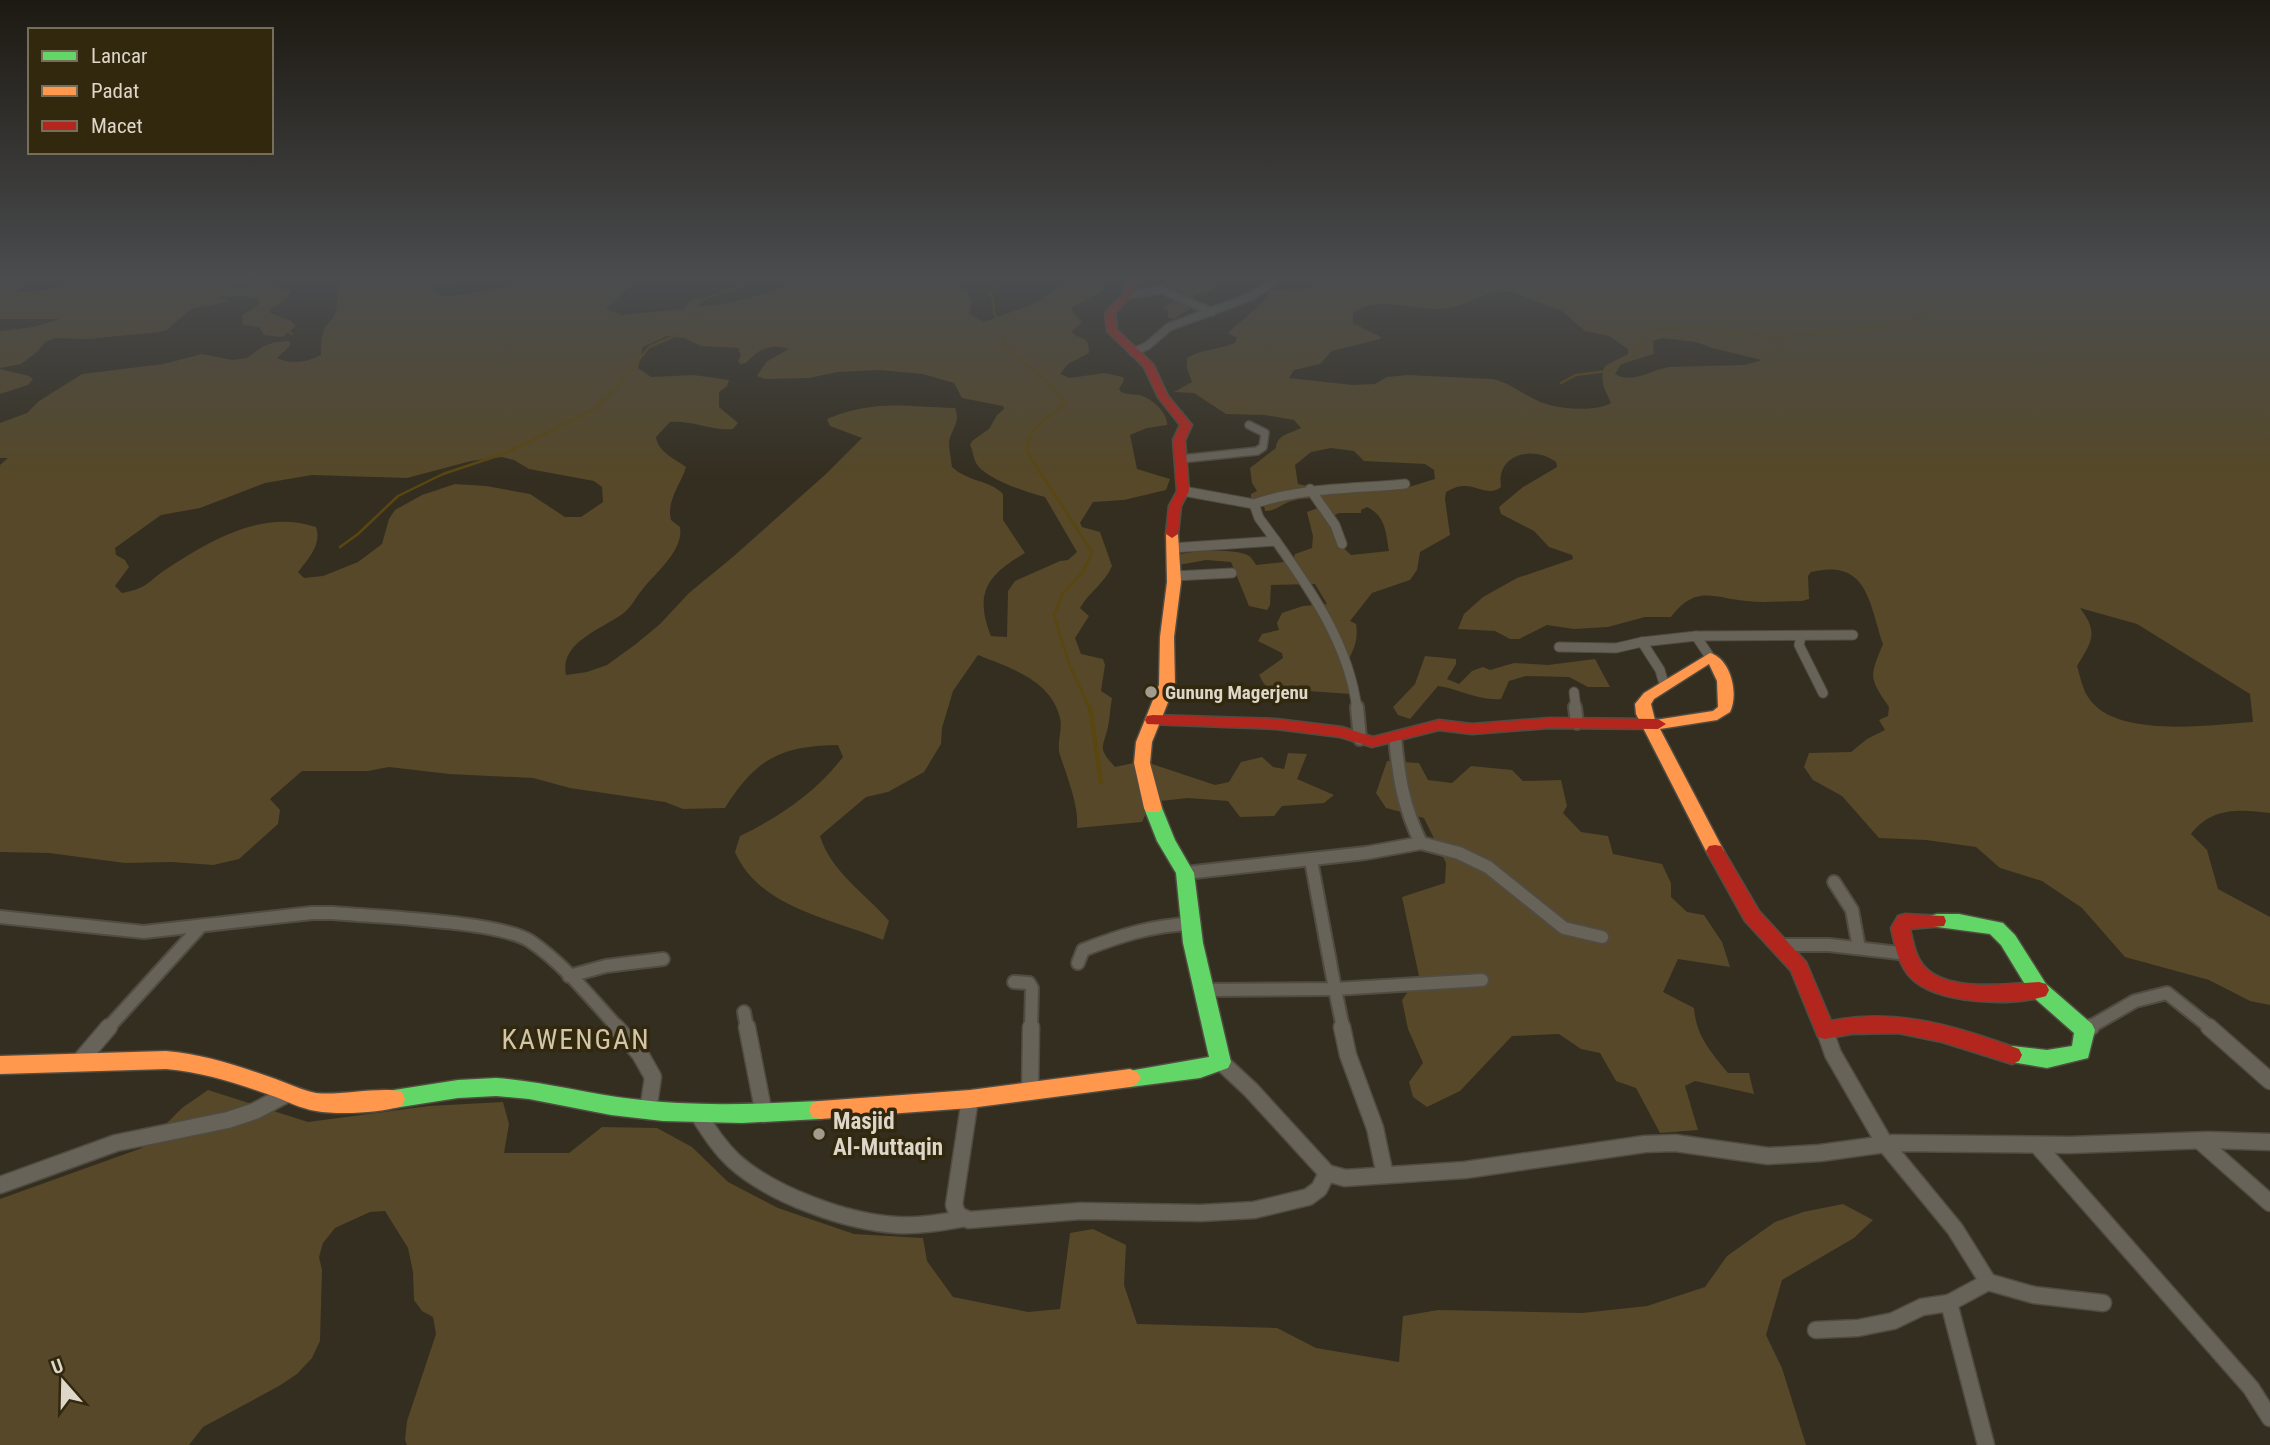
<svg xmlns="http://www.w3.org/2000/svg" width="2270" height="1445" viewBox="0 0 2270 1445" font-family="'Roboto Condensed',sans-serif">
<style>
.green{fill:#564828;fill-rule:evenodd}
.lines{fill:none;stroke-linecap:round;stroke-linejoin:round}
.stream-far1{stroke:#5a4710;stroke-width:2.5}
.stream{stroke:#5a4710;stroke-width:4.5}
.street-far3-casing{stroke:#514c41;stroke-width:10}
.street-far2-casing{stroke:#514c41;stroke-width:11}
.street-far1-casing{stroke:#514c41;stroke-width:16}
.street-casing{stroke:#514c41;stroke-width:19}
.fast-casing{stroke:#514c41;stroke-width:3}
.slow-casing{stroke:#514c41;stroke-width:3}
.jam-casing{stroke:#514c41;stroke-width:3}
.street-far3{stroke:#676359;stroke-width:7}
.street-far2{stroke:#676359;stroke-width:9}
.street-far1{stroke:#676359;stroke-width:12}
.street{stroke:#676359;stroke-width:16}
.fast{fill:#63d668;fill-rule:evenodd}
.slow{fill:#ff974d;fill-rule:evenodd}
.jam{fill:#b3261e;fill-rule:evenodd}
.poi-dot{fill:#a29c8e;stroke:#32280e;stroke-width:2.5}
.labels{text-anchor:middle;stroke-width:7;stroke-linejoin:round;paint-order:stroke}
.poi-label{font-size:19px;font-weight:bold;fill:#ded7c9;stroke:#32280e;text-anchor:start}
.near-poi-label{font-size:23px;font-weight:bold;fill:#ded7c9;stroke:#32280e;text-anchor:start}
.near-quarter-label{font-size:28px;letter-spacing:2px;fill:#d3c6a8;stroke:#32280e}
</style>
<rect width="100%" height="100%" fill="#342e20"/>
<g class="green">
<polygon points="0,276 17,276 9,282 23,286 17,291 21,292 55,289 107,276 256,276 237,287 244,288 264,284 291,291 285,299 271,309 270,313 291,321 296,326 282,337 264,335 259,327 243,325 242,315 258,305 260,300 243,296 217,297 231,301 191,309 167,330 159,332 87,339 55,338 45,342 37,352 21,364 0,368 0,331 34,327 60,319 0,319"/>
<path d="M389,276h110l-58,9 -10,5 11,6h12l105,-18 152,-2 -30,7 -39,-7 -36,33 15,6 63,-6 5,-7 9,-4 4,4 -5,5 31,-4 43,-11 37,-16h123l29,11 7,4 5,10 -3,13 15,8 49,-18 29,-18 19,-3 23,4 -2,5 -30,15 1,5 9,10 -11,10c10,9 18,2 18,21l-21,11 -8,10 10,4 34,-5 19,4 1,3 -5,9 2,3c7,3 11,2 18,3 13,3 29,18 28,30l-20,3 -17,7 7,34 33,10 -4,11 -42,10 -31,2 -13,21 2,4 18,5 12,34c-7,17 -23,26 -32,42l9,8 -14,22 6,16 22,5 2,6 -4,26 11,7c-2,10 -2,19 -4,29 -5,22 -11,20 7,40l23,-5 11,1 66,22 14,-3 12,-20 21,-5 11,10 11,2 4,-16 19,1 -10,25 37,16 -10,8 -42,3 -8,10 -34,1 -12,-16 -40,-3 -37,4 -9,20 -65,6c2,-23 -10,-51 -17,-73 -4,-12 3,-25 0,-37 -9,-38 -50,-50 -82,-63l-25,36 -11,37 -1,16 -17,28 -36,20 -22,5 -46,39c11,36 45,57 69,85l-6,19c-50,-21 -124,-32 -148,-88l5,-16c41,-20 75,-43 103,-79l-5,-12c-58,1 -82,14 -113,63l-42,1 -18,-7 -95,-14 -37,-10 -84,-4 -60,-7 -21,4h-66l-32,28 10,11 -2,14 -39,35 -26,6 -41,-3 -47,1 -76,-10 -49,-1v-387l8,-7h-8v-35l27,-10 12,-12 43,-27 81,-10 39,-10 30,6 15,-2 15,-11 13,-5 15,-1v5l-13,12c14,7 31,4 44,-3 0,-9 0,-20 4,-27 3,-5 8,-9 10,-14 5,-13 -3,-25 8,-36zM667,336l17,2 17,8 37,2 3,7 -3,6 2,3 6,-1c11,-13 26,-21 43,-14l-23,13 -9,14 8,3 44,-1 29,-6 41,-2 44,4 31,9 8,15 41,8 1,3 -7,6 -8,14 -17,12 -2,4c3,5 3,11 5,16 7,17 53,32 70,36l32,55 -9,8 -8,1 -45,20 -7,10 -1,46 -16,-1c-17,-43 -4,-61 34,-83l-22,-33v-26c-13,-14 -35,-12 -51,-27 -1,-8 -3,-17 -3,-25 2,-13 12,-19 6,-34 -51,-1 -79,-9 -128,11l3,7 32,12 -35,35 -93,83 -45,37 -29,31 -24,20 -29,21 -20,7 -21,3c-7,-34 38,-46 59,-63 7,-6 11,-15 17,-22 13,-17 42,-39 38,-63l-9,-7c-5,-20 10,-35 15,-53 -11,-8 -28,-15 -30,-30l14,-15c23,-2 40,9 63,7l5,-6 -19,-16v-15l8,-6 2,-6 -35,-5 -43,2 -13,-9 5,-21zM502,457l12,3 15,9 65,12 8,6 1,15 -22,15h-16l-35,-23 -44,-8 -31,-2 -33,11 -27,15 -6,9 -7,25 -24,18 -35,14 -19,2 -6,-6c10,-13 24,-27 18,-45 -53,-18 -105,13 -148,41 -22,14 -17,19 -46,25l-7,-7 14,-19 -4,-7 -9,-5 -1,-7 46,-33 39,-7 65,-25 47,-8 95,3 64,-17z"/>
<polygon points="1155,276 1271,276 1227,276 1210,291 1195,295 1188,306 1190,309 1174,319 1167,317 1169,311 1162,309 1176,299 1156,290 1167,280"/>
<path d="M1321,276h949v537c-30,-4 -59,-6 -79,21l16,16 11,39 52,28v88l-20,-4 -41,-21 -84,-23 -43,-49 -40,-27 -42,-13 -24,-21 -50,-7 -47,-2 -37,-42 -29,-16 -9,-13 5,-14 42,-1 16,-13 18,-9 -6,-10 9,-4 1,-9c-20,-30 -20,-29 -6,-63 -14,-41 -15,-86 -72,-72l-3,4 1,23 -7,2c-18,0 -38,2 -56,0 -32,-3 -50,-17 -75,16h-26l-37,10 -34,2 -27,-4 -28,14h-9l-15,-8 -37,-2 6,-15 19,-17 34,-19 56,-19 -1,-4 -23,-8 -15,-16 -33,-17 -2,-7 24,-20 34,-20 -1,-5c-23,-17 -60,-8 -55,25 -12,10 -24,-2 -38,-1 -6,0 -11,3 -17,6l-1,7 5,36 -30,17 -3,18 -7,10 -38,13 -22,28 6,3c3,18 -4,29 -12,44l7,26 -43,-3 -12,5 -18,-2 -14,-10 -5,-9 24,-17 -1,-5 -24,-12 4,-7 17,-4 -2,-7 5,-10 21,-7 24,-2 -12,-20 -44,1 -1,20 -3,5 -18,-4 -18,-44 -25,-2 -27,5 -4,-9c11,-6 64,-8 74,0 1,0 7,8 7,9l37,-4 2,-7 17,-6 1,-12 -6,-24 19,-7 -5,-7c-9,0 -20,0 -29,3 -11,3 -15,10 -27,10l-1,-6 -13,-7v-4l6,-3 -5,-8 -2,-15 26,-20c1,-14 14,-14 25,-20l-7,-8 -29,-5 -39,-1 -32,-21 -20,-1 18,-10 -5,-14v-10c15,-9 31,-8 48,-15l2,-5 -9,-5c14,-14 33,-25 42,-43l39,-1zM1498,291l13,1 51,19 23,20 24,5 19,13v5l-23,12c-6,16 0,23 6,37 -18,10 -57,6 -75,-3 -15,-7 -28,-18 -44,-21l-84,-4 -21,2 -12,7 -22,1 -64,-7 5,-8 26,-6 12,-13 48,-12 1,-2 -28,-14v-10c25,-18 59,-2 87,-4 26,-2 36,-13 58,-18zM1662,338l34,4 16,6 50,12 -18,5 -75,2c-17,2 -36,18 -54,7l6,-10 33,-10 -1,-13zM1331,448l23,3 10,10 61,3 9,6 1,9 -36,11 -84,3 -7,-7 -10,-2 -3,-19 16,-13zM1367,507c19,9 19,27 22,44l-38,4 -15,-14 -9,-22 12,-6h22v-3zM2080,608l57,16 113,70 3,28c-43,3 -139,17 -165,-25 -6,-9 -8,-22 -11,-31 15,-25 22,-33 3,-58z"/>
<polygon points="0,369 29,376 33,379 28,385 0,394"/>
<path d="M1425,656l31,3v5l-9,15 12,5 13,-13 11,-4 7,3 24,-7 34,2 47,-6 15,28h-22l-19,-10 -43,-1 -17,5 -8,18c-23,2 -41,-10 -63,-13l-28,33 -12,-4 -5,-8 22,-23z"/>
<path d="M1387,761l32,2 9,17 24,3 19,-17 41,4 11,11 38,-1 6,26 -4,7 18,19 27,4 5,18 49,10 9,19v14l16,15 17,3 18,27 8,25 -52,-8 -15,33 31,16c2,28 17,44 34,65h21l5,21 -59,-13 -10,5 13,44 -38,3 -24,-45 -20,-7 -16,-28 -19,-4 -22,-15 -47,2 -52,55 -33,16 -14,-10 -4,-15 14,-19 -15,-34 -6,-29 17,-24 -17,-79 43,-14 1,-20 -22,-45 -38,-10 -10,-15z"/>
<polygon points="208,1090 308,1122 429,1106 503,1102 509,1124 504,1153 569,1153 602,1127 657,1128 692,1147 728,1182 778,1208 854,1234 923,1238 927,1261 953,1297 1028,1312 1060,1309 1070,1233 1093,1229 1126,1245 1124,1285 1137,1324 1277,1328 1316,1348 1399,1362 1403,1316 1438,1310 1582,1313 1647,1306 1705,1287 1727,1256 1775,1222 1803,1212 1843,1204 1873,1220 1854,1238 1782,1280 1766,1335 1782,1368 1806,1445 407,1445 405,1440 407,1421 436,1334 433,1317 422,1311 414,1300 413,1272 408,1248 385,1211 370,1212 335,1228 323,1243 319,1257 322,1270 320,1341 312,1358 297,1374 279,1386 203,1427 189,1445 0,1445 0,1199 142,1148 182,1108"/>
</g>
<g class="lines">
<g class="stream-far1">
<path d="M985,276l-1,6 12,6 -7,6 4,4 1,15 7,9 3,25 42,33 19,22c-17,21 -36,19 -38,50l65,100 -9,20 -20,21 -9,22 15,49 21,45"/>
<polyline points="0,298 69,293 159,299 222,290 269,296 266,320 292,334"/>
<polyline points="1561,383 1576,375 1607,371 1637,355 1645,334 1657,330 1692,328 1736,335 1782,336 1851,332 1865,326 1891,326 1919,319 1928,304 1940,297 1924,276"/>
<polyline points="340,547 358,534 398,496 443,474 506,453 595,409 620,384 649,347 696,327 700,320 693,309 700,300 773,276"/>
</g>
<polyline class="stream" points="1090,707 1101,782"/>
<defs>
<g id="street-far3">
<polyline points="1127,295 1162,290 1212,312"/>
<polyline points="1133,352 1147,346 1169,327 1252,296 1281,276"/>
<polyline points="1181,459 1257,451 1263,447 1265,433 1249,425"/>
</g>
<g id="street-far2">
<polyline points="1310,489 1335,525 1342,544"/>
<polyline points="1183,491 1254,504"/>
<path d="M1276,541c36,51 73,104 81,168"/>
<path d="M1171,548l105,-7 -17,-23 -5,-14c49,-17 100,-15 151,-20"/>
<polyline points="1174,576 1232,573"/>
<polyline points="1696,636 1853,635"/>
<polyline points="1801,637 1799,645 1823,693"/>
<polyline points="1559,647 1616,648 1642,642"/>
<polyline points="1664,684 1660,670 1642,642 1696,636 1710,657"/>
<polyline points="1574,692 1576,709"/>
</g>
<g id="street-far1">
<polyline points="1357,707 1360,739"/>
<polyline points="1575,707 1577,723"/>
<path d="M1395,738c4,40 8,68 26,105"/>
<polyline points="1185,873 1366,853 1421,843 1459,853 1488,867 1564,928 1602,937"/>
<polyline points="1834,882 1852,910 1859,948"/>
<path d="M0,917l144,15 168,-19h21c42,4 166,8 197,28 34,23 61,57 88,87"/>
<polyline points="1780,945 1829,945 1908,954"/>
<path d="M1078,963l5,-13c36,-14 70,-25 108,-26"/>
<polyline points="569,976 606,966 663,959"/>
<polyline points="1014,982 1029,983 1032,988 1031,1028"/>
<polyline points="1204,990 1335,989 1311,860"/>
<polyline points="744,1012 747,1028"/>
<polyline points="108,1028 200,927"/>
<polyline points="1343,1028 1335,989 1482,980"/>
<polyline points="2088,1028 2135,1001 2167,993 2211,1028"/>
</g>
<g id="street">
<polyline points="616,1027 640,1054 653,1077 648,1111"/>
<polyline points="747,1027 764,1114"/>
<polyline points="1342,1027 1348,1055 1375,1128 1385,1175"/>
<polyline points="2209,1027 2270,1081"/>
<polyline points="2085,1030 2091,1027"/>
<polyline points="1825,1031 1833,1054 1885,1144 1955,1229 1988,1282"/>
<polyline points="80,1061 109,1027"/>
<polyline points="1221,1062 1251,1090 1327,1173 1345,1178 1465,1170 1645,1144 1675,1143 1768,1156 1820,1153 1893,1143 2070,1145 2208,1140 2270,1142"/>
<polyline points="1030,1092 1031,1027"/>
<polyline points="970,1099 954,1205 958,1215 969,1220 1081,1211 1201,1213 1254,1210 1308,1197 1319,1189 1327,1173"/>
<path d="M698,1114c11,17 21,33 36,47 38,34 112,61 163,64 22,1 43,-2 64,-6"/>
<polyline points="2200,1141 2270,1203"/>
<polyline points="2037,1145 2251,1388 2270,1418"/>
<polyline points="0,1185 116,1143 228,1120 255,1111 287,1094"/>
<polyline points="1949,1303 1986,1445"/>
<polyline points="1816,1330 1858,1328 1893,1321 1922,1307 1949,1303 1988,1282 2034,1295 2103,1303"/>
</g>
<g id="fast">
<polygon points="1153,802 1159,804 1162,808 1175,840 1194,873 1203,943 1231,1062 1228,1068 1200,1078 1130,1087 1123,1084 1119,1078 1123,1072 1209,1057 1183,943 1176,873 1157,841 1144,808 1147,804"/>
<polygon points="1937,914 1959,914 2003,923 2015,935 2046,984 2092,1024 2095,1030 2088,1058 2047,1068 2005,1061 2002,1055 2005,1049 2012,1046 2047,1050 2072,1046 2074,1033 2032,996 2001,945 1990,934 1930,926 1928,921 1930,916"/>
<path d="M496,1078c46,3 91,16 137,21 62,8 125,5 187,2l8,2 3,7 -3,7 -8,2 -78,4 -79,-2 -52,-6 -82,-16 -33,-3 -38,2 -64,10 -8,-2 -3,-7 3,-7 8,-2 64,-10z"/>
</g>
<g id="slow">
<polygon points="1172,530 1178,534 1181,582 1174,637 1175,685 1152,742 1150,763 1162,808 1159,812 1147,812 1144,808 1134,763 1136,742 1159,685 1160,637 1167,582 1166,534"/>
<path d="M1710,653c21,6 29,41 20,59l-13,8 -57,9 64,122 -3,5h-12l-3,-5 -70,-137 -1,-10 9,-11zM1709,664l8,17 1,26 -5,4 -58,9 -4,-16 3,-5z"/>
<path d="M166,1051c36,3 70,14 104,26 15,5 31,13 46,16 23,3 67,-7 86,-1l3,7 -3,7c-21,7 -64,9 -86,5 -15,-2 -31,-11 -46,-16 -34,-12 -68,-23 -104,-26l-166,5v-18z"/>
<polygon points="1130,1069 1137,1072 1141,1078 1137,1084 1130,1087 970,1108 820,1119 812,1117 809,1110 812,1103 820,1101 970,1090"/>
</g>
<g id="jam">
<polygon points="1131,276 1141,276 1132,295 1115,313 1117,330 1153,364 1168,396 1192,425 1185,440 1189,491 1181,506 1178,534 1172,538 1166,534 1169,506 1177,491 1173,440 1180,425 1158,397 1144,367 1107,331 1105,313 1123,294"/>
<polygon points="1153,715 1276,719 1342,727 1373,737 1439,720 1472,724 1549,718 1658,719 1666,724 1658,729 1549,728 1472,734 1439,730 1372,747 1340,737 1276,729 1147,724 1145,720 1147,716"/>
<path d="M1715,845l6,1 38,65 47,51 25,59c65,-14 127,6 188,28l3,6 -3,6 -7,3 -70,-22 -44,-9 -47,1 -26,5 -7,-2 -27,-66 -46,-50 -39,-70 3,-5z"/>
<path d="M1905,914l39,2 2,5 -2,5 -34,3c3,12 5,26 13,36 23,28 83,19 116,17l7,2 3,6 -3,6c-33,11 -110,8 -135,-18 -13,-13 -16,-33 -20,-50l7,-12z"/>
</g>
</defs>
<use href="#street-far3" class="street-far3-casing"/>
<use href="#street-far2" class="street-far2-casing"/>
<use href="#street-far1" class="street-far1-casing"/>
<use href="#street" class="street-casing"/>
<use href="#fast" class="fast-casing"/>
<use href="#slow" class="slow-casing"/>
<use href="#jam" class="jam-casing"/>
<use href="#street-far3" class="street-far3"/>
<use href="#street-far2" class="street-far2"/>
<use href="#street-far1" class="street-far1"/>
<use href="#street" class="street"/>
<use href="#fast" class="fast"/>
<use href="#slow" class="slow"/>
<use href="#jam" class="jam"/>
</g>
<linearGradient id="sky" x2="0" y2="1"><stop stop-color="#1d1912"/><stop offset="0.58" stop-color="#4a4c4e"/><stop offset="1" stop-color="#4a4c4e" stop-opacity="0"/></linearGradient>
<rect width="2270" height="478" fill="url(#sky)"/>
<g class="poi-dot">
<circle cx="1151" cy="692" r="7"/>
<circle cx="819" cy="1134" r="7"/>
</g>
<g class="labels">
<g class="poi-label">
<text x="1165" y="699">Gunung Magerjenu</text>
</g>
<g class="near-poi-label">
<text x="833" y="1129">Masjid<tspan x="833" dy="26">Al-Muttaqin</tspan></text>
</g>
<g class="near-quarter-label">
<text x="576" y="1049">KAWENGAN</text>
</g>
</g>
<rect x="28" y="28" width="245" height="126" fill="#32280e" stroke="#776e59" stroke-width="2"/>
<rect x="42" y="51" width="35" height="10" fill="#63d668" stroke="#776e59" stroke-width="2"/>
<text x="91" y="63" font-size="21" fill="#ded7c9">Lancar</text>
<rect x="42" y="86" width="35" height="10" fill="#ff974d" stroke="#776e59" stroke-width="2"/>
<text x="91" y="98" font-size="21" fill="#ded7c9">Padat</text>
<rect x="42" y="121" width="35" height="10" fill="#b3261e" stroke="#776e59" stroke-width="2"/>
<text x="91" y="133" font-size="21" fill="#ded7c9">Macet</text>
<g transform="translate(63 1382) rotate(340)" stroke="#32280e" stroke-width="5" paint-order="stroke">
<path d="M0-5L12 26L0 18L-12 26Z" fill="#ded7c9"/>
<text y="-10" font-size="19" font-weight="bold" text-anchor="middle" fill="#ded7c9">U</text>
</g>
</svg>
